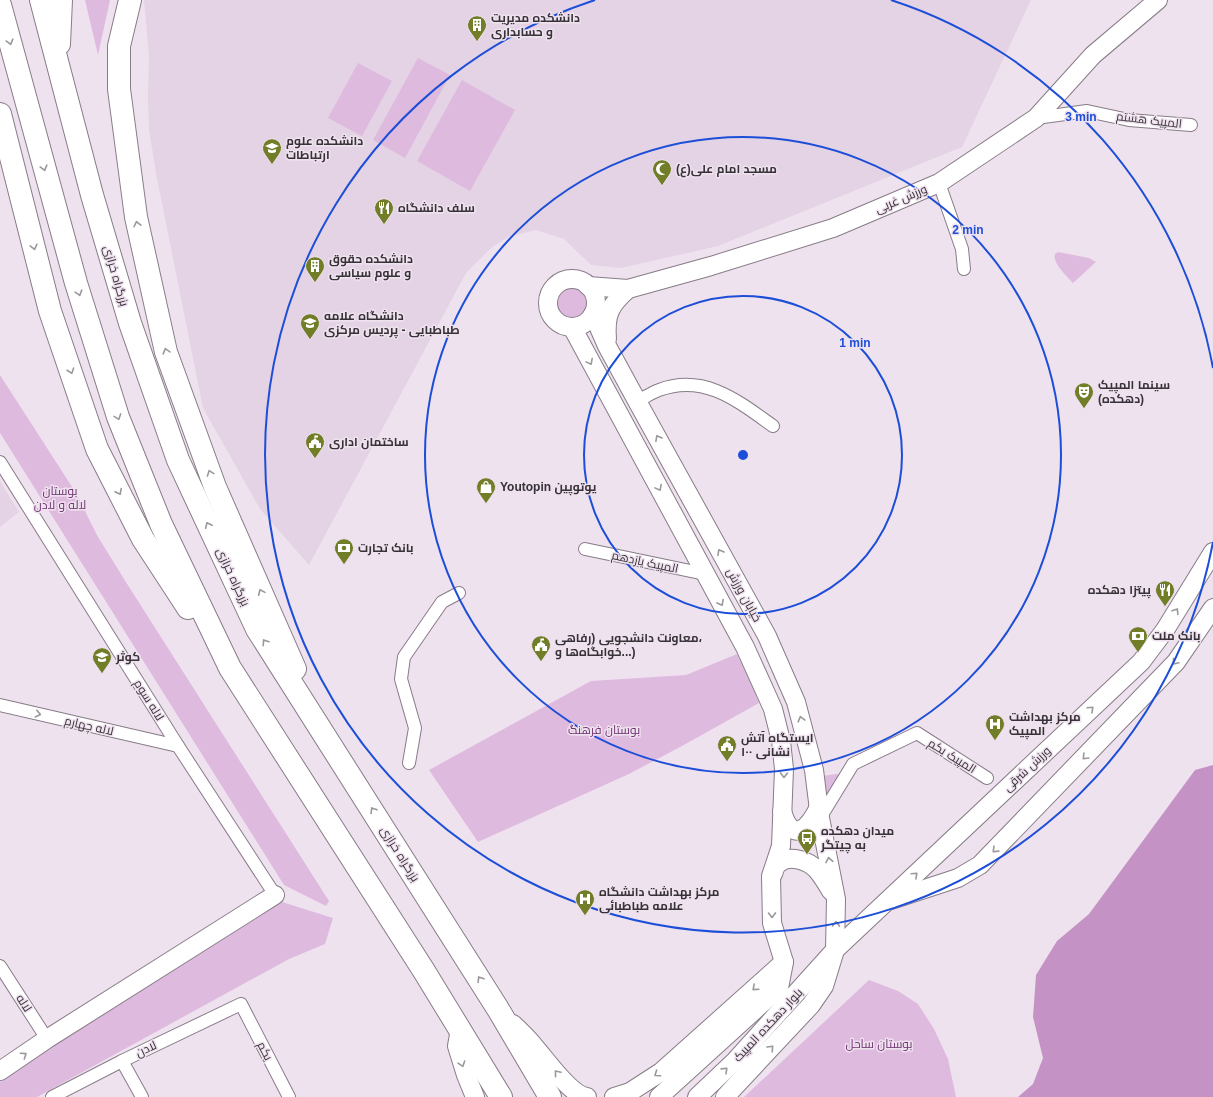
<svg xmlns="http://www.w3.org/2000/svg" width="1213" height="1097" viewBox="0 0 1213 1097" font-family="Arial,Cairo,sans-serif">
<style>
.built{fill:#e4d3e4}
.green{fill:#dfbadf}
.water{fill:#c492c5}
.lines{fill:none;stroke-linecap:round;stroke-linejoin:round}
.street-casing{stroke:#877c87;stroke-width:14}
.secondary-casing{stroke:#877c87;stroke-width:20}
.highway-casing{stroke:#877c87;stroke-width:24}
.street{stroke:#fff;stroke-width:12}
.secondary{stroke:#fff;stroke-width:18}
.highway{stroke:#fff;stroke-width:22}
.oneway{stroke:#9b989b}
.ring{fill:none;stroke:#1d4ed8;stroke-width:2}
.labels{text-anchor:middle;stroke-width:3;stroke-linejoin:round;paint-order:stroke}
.poi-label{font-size:12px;font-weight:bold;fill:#373237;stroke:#efe2ef;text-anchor:start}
.street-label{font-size:12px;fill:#373237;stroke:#efe2ef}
.park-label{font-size:12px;fill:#6e3170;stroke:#efe2ef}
.centre{fill:#1d4ed8;stroke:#efe2ef;stroke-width:2}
.ring-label{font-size:12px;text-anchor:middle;font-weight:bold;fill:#1d4ed8;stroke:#efe2ef;stroke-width:3;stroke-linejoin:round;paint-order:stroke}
</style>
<rect width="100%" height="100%" fill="#efe2ef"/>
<g class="built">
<polygon points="144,0 1031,0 962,147 718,246 621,268 591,265 564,239 536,230 508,237 491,248 466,273 309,565 260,509 203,408 156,174 149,129 148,96 149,56"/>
<polygon points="0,481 19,512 0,527"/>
</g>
<g class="green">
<polygon points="85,0 110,0 98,55"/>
<polygon points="418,58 450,75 405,158 373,140"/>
<polygon points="358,63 392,81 362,136 328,118"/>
<polygon points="462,80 515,110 470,191 417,161"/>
<path d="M1058,252l31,6 7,4 -23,21c-5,-6 -21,-20 -18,-29z"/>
<circle cx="572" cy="304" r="21"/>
<polygon points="0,375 76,493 98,537 124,579 329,901 326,906 284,885 0,433"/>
<polygon points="737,654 750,680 759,703 682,746 629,774 478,842 429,770 591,681 686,675"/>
<polygon points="845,773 824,804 821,776"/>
<polygon points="282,902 333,918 325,944 289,959 37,1097 0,1097 0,1082 53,1046"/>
<polygon points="869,980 898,991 918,1004 934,1029 948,1059 956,1097 744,1097"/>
</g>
<polygon class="water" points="1213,765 1213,1097 1018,1097 1033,1084 1043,1058 1033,1017 1036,975 1057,941 1089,914 1195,770"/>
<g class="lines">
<defs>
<g id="street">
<polyline points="1036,118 1087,111 1129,120 1191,125"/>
<polyline points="939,183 962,249 964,269"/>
<path d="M637,401c7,-3 14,-8 22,-11 45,-17 79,11 114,36"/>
<polyline points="0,462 178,746 275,895"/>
<polyline points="585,549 705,574"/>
<polyline points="0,705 178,746"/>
<polyline points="409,763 415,728 401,679 404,657 442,602 459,593"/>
<polyline points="820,818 853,764 917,733 987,778"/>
<polyline points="0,966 47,1039"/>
<polyline points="122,1061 142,1097"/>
<polyline points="52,1097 122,1061 241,1004 289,1097"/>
</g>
<g id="secondary">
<circle cx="572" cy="303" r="24"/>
<polyline points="588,286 628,289 711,266 833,228 939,183 1036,118 1093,55 1158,0"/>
<polyline points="593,314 607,346 637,401 767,636 796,702 814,770 820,818 836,899 835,950 824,986 811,1005 725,1097"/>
<polyline points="572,327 745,647 773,709 781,741 784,769 781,846 771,876 772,923 784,962 779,988 659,1097"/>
<path d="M607,339c-2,-25 3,-34 21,-50"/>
<path d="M782,811c10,34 26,18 37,-4"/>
<path d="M773,874c1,-3 3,-9 6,-11 11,-9 30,-2 38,7 5,6 10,14 14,21"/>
<polyline points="891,900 958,878 980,865 1176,662 1213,608"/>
<path d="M513,1024c7,7 15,14 21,22 12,13 36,49 53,51"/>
<polyline points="460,1029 457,1046 466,1075 475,1097"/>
<polyline points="0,1071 47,1039 275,895"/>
<polyline points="614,1097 630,1092 661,1072 784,962"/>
<polyline points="697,1097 735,1061 835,950 1141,662 1165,630 1213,552"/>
</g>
<g id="highway">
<polyline points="41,0 92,195 130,323 178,460 257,629 498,1009 550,1097"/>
<polyline points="130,0 119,46 119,89 136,217 166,352 215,487 295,669"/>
<polyline points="0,5 76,283 118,417 161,524 230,668 424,971 501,1097"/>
<polyline points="59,44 61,0"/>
<polyline points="0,114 50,311 97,449 143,539 188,608"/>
</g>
</defs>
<use href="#street" class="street-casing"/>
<use href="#secondary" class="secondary-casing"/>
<use href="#highway" class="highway-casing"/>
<use href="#street" class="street"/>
<use href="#secondary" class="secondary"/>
<use href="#highway" class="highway"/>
</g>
<defs><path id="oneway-chevron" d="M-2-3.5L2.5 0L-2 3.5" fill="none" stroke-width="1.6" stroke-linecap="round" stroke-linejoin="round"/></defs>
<g class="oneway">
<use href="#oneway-chevron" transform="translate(10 42) rotate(75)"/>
<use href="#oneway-chevron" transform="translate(44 168) rotate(75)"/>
<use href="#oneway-chevron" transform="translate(137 224) rotate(-103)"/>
<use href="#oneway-chevron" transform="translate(34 247) rotate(76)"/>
<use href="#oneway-chevron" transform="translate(79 293) rotate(73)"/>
<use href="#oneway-chevron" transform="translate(166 351) rotate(-106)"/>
<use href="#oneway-chevron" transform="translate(590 362) rotate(62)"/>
<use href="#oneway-chevron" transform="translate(71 371) rotate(71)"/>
<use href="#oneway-chevron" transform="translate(118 417) rotate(70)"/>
<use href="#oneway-chevron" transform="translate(658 438) rotate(-119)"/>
<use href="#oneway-chevron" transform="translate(210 473) rotate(-110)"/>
<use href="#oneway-chevron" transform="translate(659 488) rotate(62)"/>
<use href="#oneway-chevron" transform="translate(119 492) rotate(63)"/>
<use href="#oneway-chevron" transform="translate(208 525) rotate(-115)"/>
<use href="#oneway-chevron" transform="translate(720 552) rotate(-119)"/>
<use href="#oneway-chevron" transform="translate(261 592) rotate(-114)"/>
<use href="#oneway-chevron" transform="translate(721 603) rotate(61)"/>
<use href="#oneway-chevron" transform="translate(1176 611) rotate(-58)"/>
<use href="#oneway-chevron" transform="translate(265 642) rotate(-123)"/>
<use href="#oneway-chevron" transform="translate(1175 662) rotate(130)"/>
<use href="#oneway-chevron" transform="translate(1091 709) rotate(-43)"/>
<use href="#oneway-chevron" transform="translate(38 714) rotate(13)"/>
<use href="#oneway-chevron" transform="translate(801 719) rotate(-105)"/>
<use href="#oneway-chevron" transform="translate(1085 757) rotate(134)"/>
<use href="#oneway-chevron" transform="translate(784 775) rotate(91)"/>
<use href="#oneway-chevron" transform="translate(373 810) rotate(-122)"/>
<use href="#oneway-chevron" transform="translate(995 850) rotate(136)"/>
<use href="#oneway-chevron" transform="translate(829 860) rotate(-101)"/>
<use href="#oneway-chevron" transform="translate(915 875) rotate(-43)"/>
<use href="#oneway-chevron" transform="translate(772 915) rotate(89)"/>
<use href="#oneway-chevron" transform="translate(836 924) rotate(-89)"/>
<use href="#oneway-chevron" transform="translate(480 979) rotate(-122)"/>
<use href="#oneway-chevron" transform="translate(755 988) rotate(138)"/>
<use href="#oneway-chevron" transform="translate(771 1048) rotate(-47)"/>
<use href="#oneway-chevron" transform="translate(24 1055) rotate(-34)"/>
<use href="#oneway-chevron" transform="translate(462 1064) rotate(72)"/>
<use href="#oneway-chevron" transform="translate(725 1070) rotate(-44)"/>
<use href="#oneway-chevron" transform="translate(557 1073) rotate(-130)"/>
<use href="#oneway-chevron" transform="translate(657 1074) rotate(145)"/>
</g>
<g class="ring">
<circle cx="743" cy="455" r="159"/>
<circle cx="743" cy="455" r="318"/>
<path d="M1213 542A478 478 0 1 1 595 0M891 0A478 478 0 0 1 1213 368"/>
</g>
<defs>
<symbol id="building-pin" viewBox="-11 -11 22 30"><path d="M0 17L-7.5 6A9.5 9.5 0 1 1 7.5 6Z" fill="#727d28" stroke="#efe2ef"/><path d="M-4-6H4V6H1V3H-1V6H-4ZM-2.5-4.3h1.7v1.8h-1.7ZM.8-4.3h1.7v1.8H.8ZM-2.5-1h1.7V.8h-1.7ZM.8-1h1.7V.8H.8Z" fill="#fff"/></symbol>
<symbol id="university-pin" viewBox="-11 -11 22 30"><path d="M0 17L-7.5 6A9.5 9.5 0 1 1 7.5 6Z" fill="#727d28" stroke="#efe2ef"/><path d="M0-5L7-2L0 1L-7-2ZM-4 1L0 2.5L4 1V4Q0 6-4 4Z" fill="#fff"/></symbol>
<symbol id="mosque-pin" viewBox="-11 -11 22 30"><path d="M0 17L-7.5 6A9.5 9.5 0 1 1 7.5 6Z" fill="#727d28" stroke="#efe2ef"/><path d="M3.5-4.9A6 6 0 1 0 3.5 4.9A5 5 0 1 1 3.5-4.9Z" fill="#fff"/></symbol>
<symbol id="restaurant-pin" viewBox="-11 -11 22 30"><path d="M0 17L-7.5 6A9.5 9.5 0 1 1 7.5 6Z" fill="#727d28" stroke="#efe2ef"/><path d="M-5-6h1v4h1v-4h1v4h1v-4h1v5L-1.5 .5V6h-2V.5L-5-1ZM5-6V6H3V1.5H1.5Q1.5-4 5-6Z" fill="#fff"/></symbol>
<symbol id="theatre-pin" viewBox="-11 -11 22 30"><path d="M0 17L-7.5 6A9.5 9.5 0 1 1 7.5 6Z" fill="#727d28" stroke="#efe2ef"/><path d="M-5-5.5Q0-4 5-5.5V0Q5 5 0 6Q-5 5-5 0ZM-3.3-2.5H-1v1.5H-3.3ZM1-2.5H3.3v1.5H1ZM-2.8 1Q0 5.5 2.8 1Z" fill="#fff"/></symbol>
<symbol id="civic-pin" viewBox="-11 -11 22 30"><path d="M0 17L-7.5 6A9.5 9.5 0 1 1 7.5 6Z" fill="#727d28" stroke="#efe2ef"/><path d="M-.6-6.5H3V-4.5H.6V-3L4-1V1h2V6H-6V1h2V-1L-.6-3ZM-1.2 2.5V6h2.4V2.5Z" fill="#fff"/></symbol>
<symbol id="shop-pin" viewBox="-11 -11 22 30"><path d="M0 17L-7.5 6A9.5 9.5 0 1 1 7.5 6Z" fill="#727d28" stroke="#efe2ef"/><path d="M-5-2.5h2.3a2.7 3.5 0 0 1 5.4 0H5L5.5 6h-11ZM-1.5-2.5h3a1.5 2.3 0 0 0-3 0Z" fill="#fff"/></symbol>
<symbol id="bank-pin" viewBox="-11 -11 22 30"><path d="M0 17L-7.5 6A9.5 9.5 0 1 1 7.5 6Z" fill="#727d28" stroke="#efe2ef"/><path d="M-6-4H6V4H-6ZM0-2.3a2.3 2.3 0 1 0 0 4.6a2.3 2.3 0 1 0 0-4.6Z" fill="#fff"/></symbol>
<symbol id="school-pin" viewBox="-11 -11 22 30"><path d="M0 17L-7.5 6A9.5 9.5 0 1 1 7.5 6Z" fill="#727d28" stroke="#efe2ef"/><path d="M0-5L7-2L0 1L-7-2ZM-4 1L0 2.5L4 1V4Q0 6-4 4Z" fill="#fff"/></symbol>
<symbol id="hospital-pin" viewBox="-11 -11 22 30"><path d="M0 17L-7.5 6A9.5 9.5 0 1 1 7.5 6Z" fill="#727d28" stroke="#efe2ef"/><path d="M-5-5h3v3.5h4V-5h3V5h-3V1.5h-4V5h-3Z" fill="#fff"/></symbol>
<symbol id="bus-pin" viewBox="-11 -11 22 30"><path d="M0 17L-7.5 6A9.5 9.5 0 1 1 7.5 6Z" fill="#727d28" stroke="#efe2ef"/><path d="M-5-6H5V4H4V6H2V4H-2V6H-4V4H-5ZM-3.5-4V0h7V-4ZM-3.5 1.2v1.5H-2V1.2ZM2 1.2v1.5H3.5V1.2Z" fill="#fff"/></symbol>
</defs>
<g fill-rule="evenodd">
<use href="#building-pin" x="466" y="14" width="22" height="30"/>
<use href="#university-pin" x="261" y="137" width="22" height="30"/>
<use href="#mosque-pin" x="651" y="158" width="22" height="30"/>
<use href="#restaurant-pin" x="373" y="197" width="22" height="30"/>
<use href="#building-pin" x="304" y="255" width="22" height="30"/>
<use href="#university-pin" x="299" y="312" width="22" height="30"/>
<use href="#theatre-pin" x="1073" y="381" width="22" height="30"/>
<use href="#civic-pin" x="304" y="431" width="22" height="30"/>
<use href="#shop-pin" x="475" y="476" width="22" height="30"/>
<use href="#bank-pin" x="333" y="537" width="22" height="30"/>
<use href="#restaurant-pin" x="1154" y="579" width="22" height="30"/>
<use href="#bank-pin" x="1127" y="625" width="22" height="30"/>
<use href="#civic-pin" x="530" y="634" width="22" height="30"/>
<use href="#school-pin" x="91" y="646" width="22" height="30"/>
<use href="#hospital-pin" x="984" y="713" width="22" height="30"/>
<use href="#civic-pin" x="716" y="734" width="22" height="30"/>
<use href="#bus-pin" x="796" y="827" width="22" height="30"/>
<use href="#hospital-pin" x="574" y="888" width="22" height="30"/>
</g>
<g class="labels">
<g class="poi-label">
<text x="491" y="22">دانشکده مدیریت<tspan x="491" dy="14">و حسابداری</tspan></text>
<text x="286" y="145">دانشکده علوم<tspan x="286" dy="14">ارتباطات</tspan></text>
<text x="676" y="173">مسجد امام علی(ع)</text>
<text x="398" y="212">سلف دانشگاه</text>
<text x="329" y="263">دانشکده حقوق<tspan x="329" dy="14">و علوم سیاسی</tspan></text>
<text x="324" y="320">دانشگاه علامه<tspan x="324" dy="14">طباطبایی - پردیس مرکزی</tspan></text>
<text x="1098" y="389">سینما المپیک<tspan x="1098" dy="14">(دهکده)</tspan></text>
<text x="329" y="446">ساختمان اداری</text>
<text x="500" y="491">Youtopin یوتوپین</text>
<text x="358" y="552">بانک تجارت</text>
<text x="1151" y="594" text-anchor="end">پیتزا دهکده</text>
<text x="1152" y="640">بانک ملت</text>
<text x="555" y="642">معاونت دانشجویی (رفاهی،<tspan x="555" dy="14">خوابگاه‌ها و...)</tspan></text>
<text x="116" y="661">کوثر</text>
<text x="1009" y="721">مرکز بهداشت<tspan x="1009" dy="14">المپیک</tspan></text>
<text x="741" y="742">ایستگاه آتش<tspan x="741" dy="14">نشانی ۱۰۰</tspan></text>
<text x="821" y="835">میدان دهکده<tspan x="821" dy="14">به چیتگر</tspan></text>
<text x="599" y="896">مرکز بهداشت دانشگاه<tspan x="599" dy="14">علامه طباطبائی</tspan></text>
</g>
<g class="street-label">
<text transform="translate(1149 120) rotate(7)" y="4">المپیک هشتم</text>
<text transform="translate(901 199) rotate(-23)" y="4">ورزش غربی</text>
<text transform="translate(116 276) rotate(74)" y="4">بزرگراه خرازی</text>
<text transform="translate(645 562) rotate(12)" y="4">المپیک یازدهم</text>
<text transform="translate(233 577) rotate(65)" y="4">بزرگراه خرازی</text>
<text transform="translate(744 595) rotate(61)" y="4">خیابان ورزش</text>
<text transform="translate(149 700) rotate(58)" y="4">لاله سوم</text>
<text transform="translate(89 726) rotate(13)" y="4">لاله چهارم</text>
<text transform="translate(952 756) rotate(32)" y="4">المپیک یکم</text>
<text transform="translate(1027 769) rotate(-43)" y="4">ورزش شرقی</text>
<text transform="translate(400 854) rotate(58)" y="4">بزرگراه خرازی</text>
<text transform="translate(24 1003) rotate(57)" y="4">لاله</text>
<text transform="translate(768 1025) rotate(-47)" y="4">بلوار دهکده المپیک</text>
<text transform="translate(146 1049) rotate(-25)" y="4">لادن</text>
<text transform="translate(265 1051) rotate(63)" y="4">یکم</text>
</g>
<g class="park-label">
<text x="60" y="495">بوستان<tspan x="60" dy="14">لاله و لادن</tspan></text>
<text x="604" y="734">بوستان فرهنگ</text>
<text x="879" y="1048">بوستان ساحل</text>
</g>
</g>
<circle cx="743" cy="455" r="6" class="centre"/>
<g class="ring-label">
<text x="1081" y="121">3 min</text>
<text x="968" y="234">2 min</text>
<text x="855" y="347">1 min</text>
</g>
</svg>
